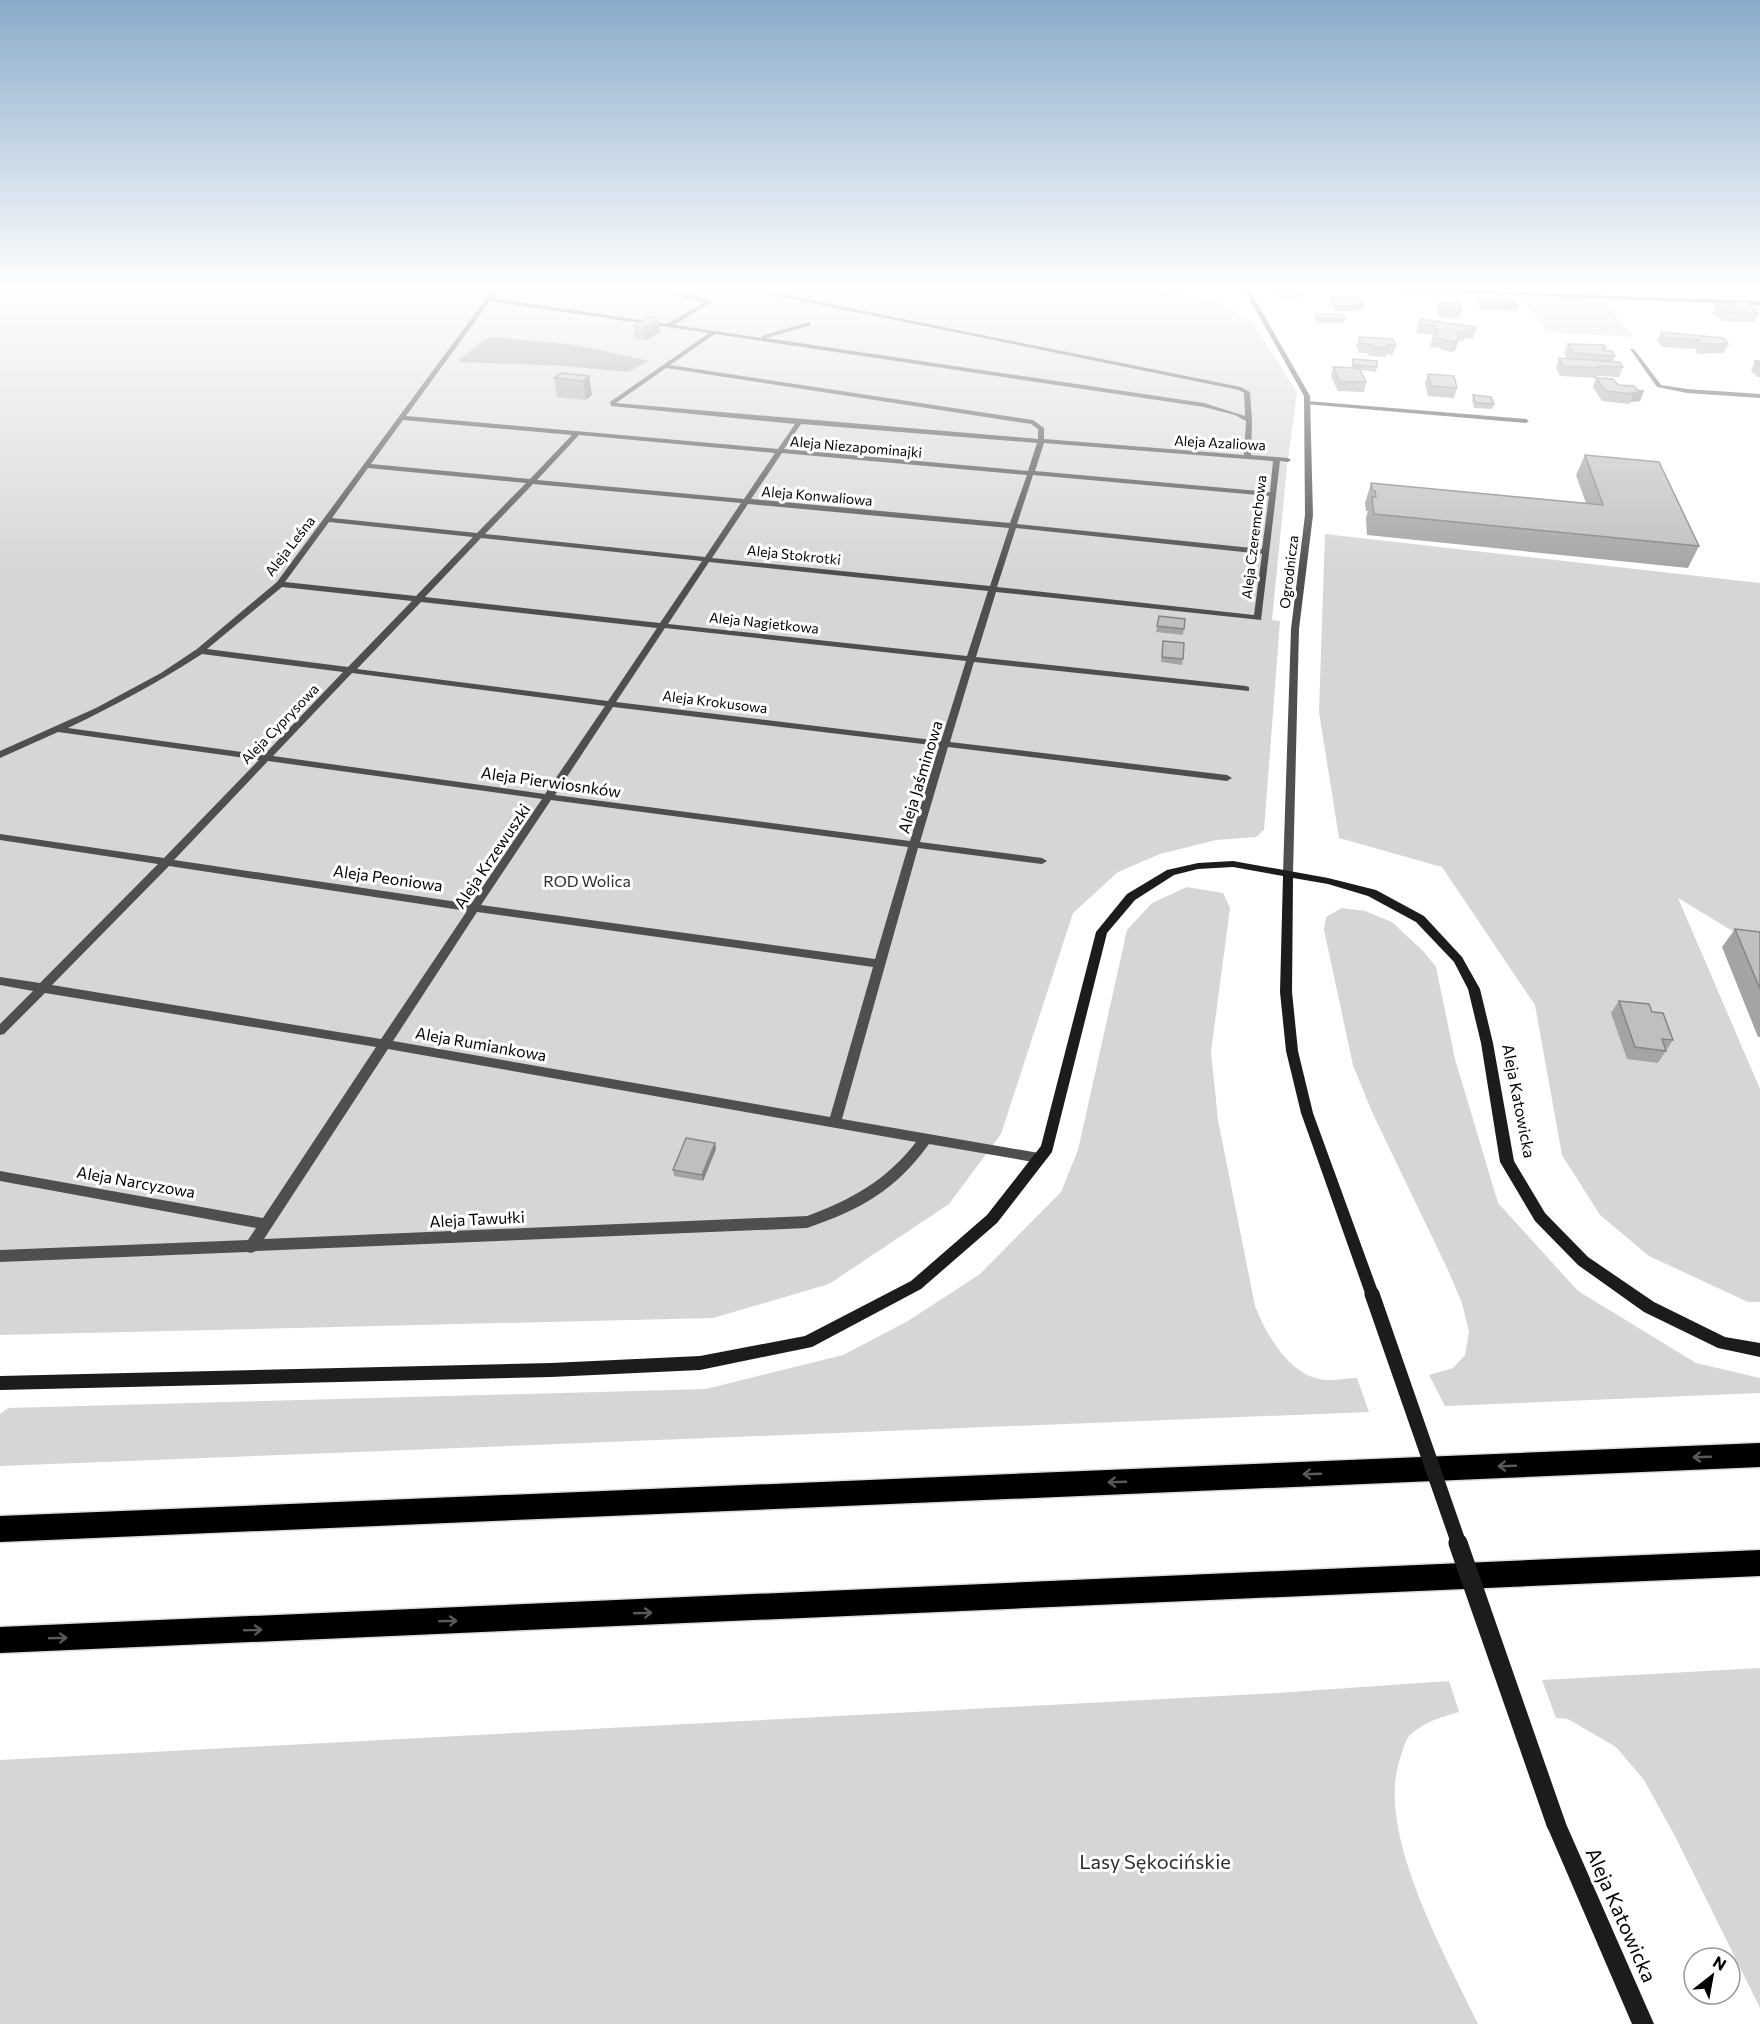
<svg xmlns="http://www.w3.org/2000/svg" width="1760" height="2024" viewBox="0 0 1760 2024" font-family="Commissioner,sans-serif">
<style>
.green{fill:#d6d6d6}
.water{fill:#9d9d9d}
.lines{fill:none;stroke-linecap:round;stroke-linejoin:round}
.highway-casing{stroke:#dbdbdb;stroke-width:3}
.lane{fill:#4f4f4f;fill-rule:evenodd}
.street{fill:#4f4f4f;fill-rule:evenodd}
.secondary{fill:#1c1c1c;fill-rule:evenodd}
.highway{fill:#000;fill-rule:evenodd}
.secondary-bridge-far1{stroke:#1c1c1c;stroke-width:15}
.secondary-bridge{stroke:#1c1c1c;stroke-width:19}
.wall{fill:#a4a4a4}
.shaded-wall{fill:#868686}
.building{fill:#bfbfbf;stroke:#868686;stroke-width:1.5}
.oneway{stroke:#595959}
.labels{text-anchor:middle;stroke-width:6;stroke-linejoin:round;paint-order:stroke}
.far-street-label{font-size:14px;fill:#000;stroke:#fff}
.street-label{font-size:16px;fill:#000;stroke:#fff}
.park-label{font-size:16px;fill:#2d2d2d;stroke:#fff}
.near-park-label{font-size:20px;fill:#2d2d2d;stroke:#fff}
.near-street-label{font-size:20px;fill:#000;stroke:#fff}
</style>
<rect width="100%" height="100%" fill="#fff"/>
<g class="green">
<polygon points="0,289 1158,289 1221,303 1252,322 1297,392 1287,467 1272,620 1280,621 1264,830 1256,837 1216,840 1160,854 1118,872 1073,913 1001,1134 949,1204 829,1284 713,1318 0,1335"/>
<polygon points="1520,296 1603,299 1633,337 1547,332"/>
<polygon points="1325,534 1760,583 1760,943 1749,941 1678,898 1760,1089 1760,1302 1748,1302 1649,1256 1600,1215 1562,1155 1535,1005 1442,867 1339,838 1319,712"/>
<path d="M1187,887l36,6 7,15 -19,144 7,68 37,186c10,26 33,67 64,73 11,3 27,-1 38,-1l12,34 -1369,54v-52l8,-6 698,-19 137,-34 65,-34 72,-47 81,-82 17,-42 49,-220 25,-27z"/>
<polygon points="1342,908 1365,911 1392,922 1424,952 1436,967 1455,1059 1498,1203 1578,1291 1696,1363 1760,1378 1760,1393 1445,1406 1429,1375 1453,1368 1465,1355 1469,1332 1462,1303 1448,1270 1372,1112 1353,1065 1324,930 1326,917"/>
<polygon points="1760,1668 1760,2008 1676,1838 1644,1780 1616,1747 1568,1719 1556,1718 1542,1680"/>
<path d="M1449,1681l10,31c-18,5 -35,10 -49,23 -5,5 -7,15 -9,21 -28,73 45,200 77,268h-1478v-264l1276,-67z"/>
</g>
<polygon class="water" points="494,337 576,345 649,361 628,372 564,366 461,362 459,360 485,339"/>
<g class="lines">
<defs>
<g id="highway">
<polygon points="1760,1443 1760,1467 0,1542 0,1516"/>
<polygon points="1760,1550 1760,1576 0,1653 0,1627"/>
</g>
</defs>
<use href="#highway" class="highway-casing"/>
<g class="lane">
<path d="M493,289h5l-6,9 175,26 38,-22 -57,-13h12l53,12 -39,24 88,13v-2l47,-14 2,3 -45,13 438,65 41,13 -1,-23 -5,-3 -497,-101h12l487,98 9,5 2,28 -1,35 37,3 3,2 -3,2 -8,-1 -19,159 -265,-28 -20,65 270,29 3,1v4l-275,-29 -24,80 277,33 5,3 -5,3 -279,-34 -28,95 122,16 5,3 -5,3 -124,-16 -76,271 197,34 5,1 2,4 -2,4 -5,1 -110,-19c-33,46 -69,66 -122,84l-551,23 -5,2 -4,-1 -247,10v-12l248,-10 8,-12 -256,-47v-10l263,47 113,-171 -331,-54 -41,41 -4,1v-11l33,-33 -33,-6v-8l40,6 118,-119 -158,-24v-6l164,24 95,-98 -201,-28 -58,26v-7l96,-43 65,-35 36,-24 80,-67zM490,301l219,32 -99,69 1,4 184,18 -17,25 -372,-33zM715,334l489,73 31,8 11,6 -2,34 -200,-16v-11l-11,-8 -363,-55zM666,368l365,56 7,5v10l-422,-36zM403,420l169,15 -42,44 -159,-15zM801,424l236,19 -9,28 -244,-22zM579,435l196,18 -31,46 -207,-19zM1044,443l229,18 -3,31 -235,-21zM782,453l245,22 -17,48 -259,-24zM368,468l158,15 -49,50 -145,-15zM1033,475l236,21 -7,53 -245,-25zM533,484l208,19 -36,54 -220,-23zM748,504l261,24 -19,58 -278,-28zM329,522l144,15 -57,59 -131,-14zM1016,528l246,26 -8,61 -257,-28zM481,538l221,23 -42,62 -235,-26zM709,562l279,29 -21,65 -299,-32zM282,587l130,14 -64,66 -141,-18zM421,602l236,26 -49,73 -251,-32zM665,628l301,33 -25,80 -325,-39zM202,654l141,18 -79,83 -196,-27c46,-22 91,-46 134,-74zM352,673l253,33 -60,88 -272,-38zM613,707l326,39 -29,95 -355,-46zM268,761l274,38 -71,105 -297,-44zM551,800l357,47 -33,112 -394,-54zM169,866l298,45 -86,128 -329,-54zM477,912l396,55 -43,150 -437,-76zM388,1049l528,93c-29,38 -65,58 -109,74l-543,23z"/>
<polygon points="1307,401 1526,419 1529,421 1526,423 1305,404 1305,402"/>
</g>
<g class="street">
<polygon points="1244,289 1249,289 1310,396 1313,515 1299,629 1293,873 1288,876 1283,873 1291,629 1305,515 1304,396"/>
<polygon points="1371,289 1429,289 1760,301 1760,305"/>
<polygon points="1630,349 1634,349 1661,385 1687,389 1760,394 1760,398 1687,393 1657,387"/>
</g>
<g class="secondary">
<polygon points="1233,861 1328,878 1376,890 1424,916 1462,957 1480,989 1493,1043 1514,1161 1545,1213 1588,1257 1654,1302 1725,1337 1760,1343 1760,1357 1718,1348 1644,1312 1578,1265 1535,1221 1500,1162 1481,1043 1468,989 1454,962 1416,922 1368,896 1328,884 1293,878 1292,992 1298,1051 1313,1113 1379,1294 1377,1299 1372,1300 1367,1299 1301,1113 1286,1051 1280,992 1283,876 1233,867 1198,869 1174,875 1135,900 1107,933 1052,1152 997,1223 921,1289 812,1347 700,1370 551,1377 0,1390 0,1376 551,1363 700,1356 805,1336 911,1281 987,1215 1041,1146 1096,932 1127,894 1167,870 1198,863"/>
<polygon points="1556,1814 1563,1817 1654,2024 1632,2024 1546,1824 1549,1817"/>
</g>
<use href="#highway" class="highway"/>
<polyline class="secondary-bridge-far1" points="1372,1294 1459,1544"/>
<polyline class="secondary-bridge" points="1458,1543 1556,1824"/>
</g>
<g class="wall">
<polygon points="1274,289 1296,289 1299,296 1298,300 1283,300 1273,291"/>
<polygon points="1331,298 1364,304 1363,309 1350,311 1335,311 1330,302"/>
<polygon points="1479,298 1487,299 1518,306 1516,311 1482,310 1477,302"/>
<polygon points="1731,301 1758,314 1754,322 1723,321 1712,313 1716,304 1729,305"/>
<polygon points="1439,303 1462,309 1459,318 1440,317 1436,312"/>
<polygon points="1316,314 1345,319 1344,323 1317,323 1315,318"/>
<polygon points="658,319 660,332 645,341 635,340 634,326"/>
<polygon points="1420,319 1476,329 1473,339 1465,338 1464,341 1458,341 1455,350 1452,352 1441,350 1441,348 1430,347 1433,335 1416,333"/>
<polygon points="1661,332 1728,344 1724,353 1697,354 1696,349 1662,347 1657,341"/>
<polygon points="1359,337 1396,345 1393,355 1386,354 1386,357 1369,356 1368,353 1359,353 1356,346"/>
<polygon points="1568,344 1606,348 1605,351 1615,356 1613,362 1623,367 1619,377 1597,376 1596,378 1560,376 1556,368 1559,358 1567,359 1564,353"/>
<polygon points="1353,359 1377,367 1376,372 1360,370 1366,382 1364,392 1338,391 1331,377 1333,367 1352,368"/>
<polygon points="1755,361 1760,361 1760,377 1758,377 1751,371"/>
<polygon points="1428,374 1457,388 1454,398 1428,396 1425,384"/>
<polygon points="589,376 592,395 586,400 557,397 554,378"/>
<polygon points="1596,378 1618,385 1644,391 1640,401 1630,402 1629,404 1602,401 1593,387"/>
<polygon points="1473,395 1494,404 1492,409 1474,408 1472,400"/>
<polygon points="1585,455 1699,546 1688,568 1367,535 1366,518 1368,511 1366,511 1365,503 1371,483 1586,503 1576,475"/>
<polygon points="1159,616 1185,619 1183,635 1156,632"/>
<polygon points="1163,641 1183,659 1182,665 1161,662"/>
<polygon points="1735,929 1760,932 1760,1037 1758,1037 1722,947"/>
<polygon points="1619,1001 1652,1012 1673,1040 1658,1063 1627,1059 1611,1013"/>
<polygon points="715,1143 716,1149 703,1181 674,1176 673,1170"/>
</g>
<g class="shaded-wall">
<polygon points="1364,304 1363,309 1350,311 1351,307"/>
<polygon points="658,319 660,332 645,341 643,328"/>
<polygon points="1458,341 1455,350 1452,352 1455,342"/>
<polygon points="589,376 592,395 586,400 583,381"/>
<polygon points="1644,391 1640,401 1630,402 1633,394 1632,393"/>
<polygon points="715,1143 716,1149 703,1181 702,1175"/>
</g>
<g class="building">
<polygon points="1277,289 1296,289 1299,296 1284,295"/>
<polygon points="1331,298 1360,299 1364,304 1351,307 1336,306"/>
<polygon points="1479,298 1487,299 1512,299 1518,306 1484,305"/>
<polygon points="1731,301 1748,302 1758,314 1727,312 1716,304 1735,305"/>
<polygon points="1439,303 1458,303 1462,309 1443,308"/>
<polygon points="1316,314 1342,314 1345,319 1318,318"/>
<polygon points="649,317 658,319 643,328 634,326"/>
<polygon points="1420,319 1476,327 1476,329 1468,329 1467,332 1458,331 1458,341 1455,342 1444,341 1444,339 1433,338 1434,335 1437,335 1438,329 1435,328 1436,326 1419,324"/>
<polygon points="1661,332 1724,338 1728,344 1701,344 1700,340 1665,338"/>
<polygon points="1359,337 1393,339 1396,345 1387,345 1388,348 1372,347 1370,344 1361,343"/>
<polygon points="1568,344 1604,345 1606,348 1602,348 1604,351 1612,351 1615,356 1573,353"/>
<polygon points="1559,358 1619,362 1623,367 1598,366 1600,368 1563,366"/>
<polygon points="1353,359 1377,361 1377,367 1353,365"/>
<polygon points="1755,361 1760,361 1760,365"/>
<polygon points="1333,367 1359,368 1366,382 1340,382"/>
<polygon points="561,373 589,376 583,381 554,378"/>
<polygon points="1428,374 1454,376 1457,388 1431,386"/>
<polygon points="1596,378 1613,379 1618,385 1634,386 1637,390 1644,391 1632,393 1633,394 1606,391"/>
<polygon points="1473,395 1491,397 1494,404 1476,403"/>
<polygon points="1585,455 1659,462 1699,546 1374,514 1372,497 1376,497 1375,491 1372,490 1371,483 1603,505"/>
<polygon points="1159,616 1185,619 1184,629 1157,626"/>
<polygon points="1163,641 1184,643 1183,659 1162,657"/>
<polygon points="1735,929 1760,932 1760,989"/>
<polygon points="1619,1001 1649,1004 1652,1012 1663,1013 1673,1040 1662,1039 1666,1051 1635,1047"/>
<polygon points="686,1138 715,1143 702,1175 673,1170"/>
</g>
<defs><path id="oneway-shaft" d="M-6 0H5M1.5-3L5.5 0L1.5 3" fill="none" stroke-width="1.6" stroke-linecap="round" stroke-linejoin="round" transform="scale(1.5)"/></defs>
<g class="oneway">
<use href="#oneway-shaft" transform="translate(1702 1457) rotate(178)"/>
<use href="#oneway-shaft" transform="translate(1507 1466) rotate(178)"/>
<use href="#oneway-shaft" transform="translate(1312 1474) rotate(178)"/>
<use href="#oneway-shaft" transform="translate(1117 1482) rotate(178)"/>
<use href="#oneway-shaft" transform="translate(643 1613) rotate(-2)"/>
<use href="#oneway-shaft" transform="translate(448 1621) rotate(-2)"/>
<use href="#oneway-shaft" transform="translate(253 1630) rotate(-2)"/>
<use href="#oneway-shaft" transform="translate(58 1638) rotate(-2)"/>
</g>
<linearGradient id="sky" x2="0" y2="1"><stop stop-color="#8aabca"/><stop offset="0.5" stop-color="#fff"/><stop offset="1" stop-color="#fff" stop-opacity="0"/></linearGradient>
<rect width="1760" height="573" fill="url(#sky)"/>
<g class="labels">
<g class="far-street-label">
<text transform="translate(1220 443) rotate(3)" y="5">Aleja Azaliowa</text>
<text transform="translate(856 447) rotate(5)" y="5">Aleja Niezapominajki</text>
<text transform="translate(817 496) rotate(5)" y="5">Aleja Konwaliowa</text>
<text transform="translate(1254 537) rotate(-83)" y="5">Aleja Czeremchowa</text>
<text transform="translate(290 546) rotate(-52)" y="5">Aleja Leśna</text>
<text transform="translate(794 555) rotate(6)" y="5">Aleja Stokrotki</text>
<text transform="translate(1289 572) rotate(-83)" y="5">Ogrodnicza</text>
<text transform="translate(764 623) rotate(6)" y="5">Aleja Nagietkowa</text>
<text transform="translate(715 702) rotate(7)" y="5">Aleja Krokusowa</text>
<text transform="translate(280 724) rotate(-46)" y="5">Aleja Cyprysowa</text>
</g>
<g class="street-label">
<text transform="translate(920 777) rotate(-73)" y="6">Aleja Jaśminowa</text>
<text transform="translate(551 782) rotate(8)" y="6">Aleja Pierwiosnków</text>
<text transform="translate(492 856) rotate(-56)" y="6">Aleja Krzewuszki</text>
<text transform="translate(388 878) rotate(8)" y="6">Aleja Peoniowa</text>
<text transform="translate(481 1044) rotate(10)" y="6">Aleja Rumiankowa</text>
<text transform="translate(1519 1101) rotate(79)" y="6">Aleja Katowicka</text>
<text transform="translate(136 1182) rotate(10)" y="6">Aleja Narcyzowa</text>
<text transform="translate(477 1219) rotate(-3)" y="6">Aleja Tawułki</text>
</g>
<g class="park-label">
<text x="587" y="887">ROD Wolica</text>
</g>
<g class="near-park-label">
<text x="1155" y="1869">Lasy Sękocińskie</text>
</g>
<g class="near-street-label">
<text transform="translate(1621 1915) rotate(66)" y="7">Aleja Katowicka</text>
</g>
</g>
<g transform="translate(1712 1976) rotate(31)"><circle r="28" fill="#ffffff" stroke="#999999" stroke-width="1.5"/>
<path d="M0-4.5L10 22L0 15L-10 22Z" fill="#000000"/>
<text y="-9" font-size="16" font-weight="bold" text-anchor="middle" fill="#000000">N</text>
</g>
</svg>
